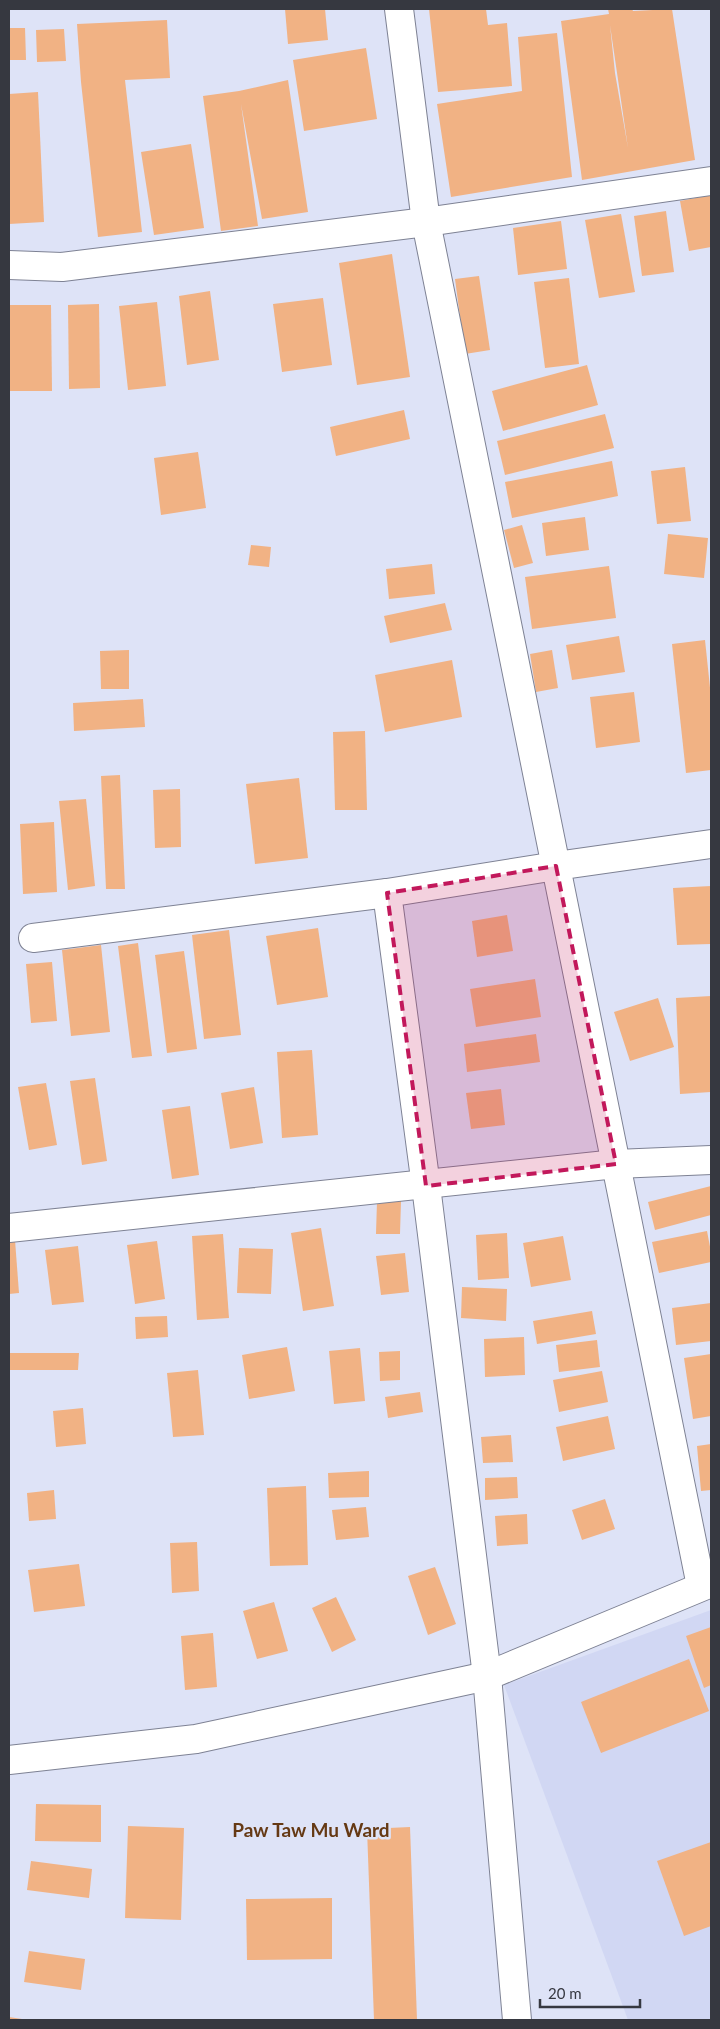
<svg xmlns="http://www.w3.org/2000/svg" width="720" height="2029" viewBox="0 0 720 2029" font-family="Lato,sans-serif">
<style>
.built{fill:#d1d7f3}
.building{fill:#f1b284;fill-rule:evenodd}
.lines{fill:none;stroke-linecap:round;stroke-linejoin:round}
.street-casing{stroke:#7e8294;stroke-width:30}
.secondary-casing{stroke:#7e8294;stroke-width:30}
.street{stroke:#fff;stroke-width:28}
.secondary{stroke:#fff;stroke-width:28}
.marked{fill:#c2185b;fill-opacity:0.2;stroke:#c2185b;stroke-width:4;stroke-dasharray:10 6;stroke-linejoin:round}
.labels{text-anchor:middle;stroke-width:5;stroke-linejoin:round;paint-order:stroke}
.quarter-label{font-size:19px;font-weight:bold;fill:#653914;stroke:#dee3f7}
</style>
<rect width="100%" height="100%" fill="#dee3f7"/>
<polygon class="built" points="711,1610 711,2020 628,2020 504,1685"/>
<g class="building">
<polygon points="285,9 325,9 328,40 288,44"/>
<polygon points="429,9 486,9 488,25 507,23 512,86 438,92"/>
<path d="M608,9h24l1,2 39,-2 23,151 -113,20 -21,-159 48,-7zM610,25l18,123 -13,-75z"/>
<polygon points="167,20 170,78 125,80 142,232 98,237 81,82 77,24"/>
<polygon points="9,28 25,28 26,60 9,60"/>
<polygon points="64,29 66,61 37,62 36,30"/>
<polygon points="557,33 572,177 451,197 437,104 522,91 518,37"/>
<polygon points="366,48 377,119 304,131 293,60"/>
<polygon points="288,80 308,212 262,219 241,104 258,226 221,231 203,96 239,91"/>
<polygon points="38,92 44,222 9,224 9,94"/>
<polygon points="191,144 204,228 154,235 141,152"/>
<polygon points="711,195 711,247 689,251 680,201"/>
<polygon points="666,211 674,272 642,276 634,216"/>
<polygon points="621,214 635,292 599,298 585,220"/>
<polygon points="561,221 567,269 518,275 513,228"/>
<polygon points="392,254 410,377 357,385 339,263"/>
<polygon points="479,276 490,350 465,354 455,279"/>
<polygon points="569,278 579,364 545,368 534,282"/>
<polygon points="210,291 219,360 187,365 179,296"/>
<polygon points="323,298 332,365 282,372 273,304"/>
<polygon points="157,302 166,386 128,390 119,306"/>
<polygon points="99,304 100,388 69,389 68,305"/>
<polygon points="9,305 51,305 52,391 9,391"/>
<polygon points="587,365 598,405 503,431 492,391"/>
<polygon points="404,410 410,439 336,456 330,427"/>
<polygon points="605,414 614,448 505,475 497,441"/>
<polygon points="198,452 206,508 161,515 154,458"/>
<polygon points="612,461 618,496 512,518 505,482"/>
<polygon points="685,467 691,521 657,524 651,471"/>
<polygon points="585,517 589,550 546,556 542,523"/>
<polygon points="522,525 533,563 514,568 504,530"/>
<polygon points="668,534 708,538 704,578 664,574"/>
<polygon points="251,545 271,547 269,567 248,565"/>
<polygon points="432,564 435,594 389,599 386,569"/>
<polygon points="609,566 616,618 532,629 525,577"/>
<polygon points="445,603 452,630 390,643 384,616"/>
<polygon points="619,636 625,672 572,680 566,645"/>
<polygon points="705,640 711,697 711,770 686,773 672,644"/>
<polygon points="129,650 129,689 101,689 100,651"/>
<polygon points="552,650 558,688 536,692 530,654"/>
<polygon points="452,660 462,717 385,732 375,675"/>
<polygon points="634,692 640,742 596,748 590,697"/>
<polygon points="143,699 145,727 74,731 73,703"/>
<polygon points="365,731 367,810 335,810 333,732"/>
<polygon points="120,775 125,889 106,889 101,776"/>
<polygon points="299,778 308,858 255,864 246,784"/>
<polygon points="180,789 181,847 155,848 153,790"/>
<polygon points="86,799 95,886 68,890 59,801"/>
<polygon points="54,822 57,892 23,894 20,824"/>
<polygon points="711,886 711,944 677,945 673,888"/>
<polygon points="507,915 513,951 477,957 472,921"/>
<polygon points="318,928 328,997 277,1005 266,936"/>
<polygon points="229,930 241,1035 204,1039 192,935"/>
<polygon points="138,943 152,1056 132,1058 118,946"/>
<polygon points="101,945 110,1032 71,1036 62,950"/>
<polygon points="184,951 197,1049 167,1053 155,955"/>
<polygon points="52,962 57,1021 31,1023 26,964"/>
<polygon points="535,979 541,1017 476,1027 470,989"/>
<polygon points="711,996 711,1092 680,1094 676,998"/>
<polygon points="658,998 674,1047 630,1061 614,1012"/>
<polygon points="536,1034 540,1062 467,1072 464,1044"/>
<polygon points="312,1050 318,1135 282,1138 277,1052"/>
<polygon points="95,1078 107,1161 82,1165 70,1081"/>
<polygon points="46,1083 57,1145 29,1150 18,1087"/>
<polygon points="254,1087 263,1143 230,1149 221,1093"/>
<polygon points="501,1089 505,1125 471,1129 466,1093"/>
<polygon points="190,1106 199,1175 172,1179 162,1110"/>
<polygon points="711,1186 711,1215 655,1230 648,1202"/>
<polygon points="377,1201 401,1201 400,1234 376,1234"/>
<polygon points="321,1228 334,1306 303,1311 291,1233"/>
<polygon points="707,1231 711,1252 711,1262 659,1273 652,1242"/>
<polygon points="507,1233 509,1278 478,1280 476,1235"/>
<polygon points="223,1234 229,1318 197,1320 192,1236"/>
<polygon points="563,1236 571,1280 531,1287 523,1243"/>
<polygon points="15,1240 19,1293 9,1294 9,1241"/>
<polygon points="157,1241 165,1299 135,1304 127,1245"/>
<polygon points="78,1246 84,1302 52,1305 45,1250"/>
<polygon points="239,1248 273,1249 271,1294 237,1293"/>
<polygon points="405,1253 409,1292 381,1295 376,1256"/>
<polygon points="462,1287 507,1289 506,1321 461,1318"/>
<polygon points="711,1303 711,1341 676,1345 672,1308"/>
<polygon points="592,1311 596,1334 537,1344 533,1321"/>
<polygon points="167,1316 168,1337 136,1339 135,1317"/>
<polygon points="524,1337 525,1375 485,1377 484,1339"/>
<polygon points="597,1340 600,1367 559,1372 556,1345"/>
<polygon points="287,1347 295,1391 249,1399 242,1355"/>
<polygon points="360,1348 365,1401 334,1404 329,1351"/>
<polygon points="400,1351 400,1380 380,1381 379,1352"/>
<polygon points="9,1353 79,1353 78,1370 9,1370"/>
<polygon points="711,1354 711,1416 693,1419 684,1358"/>
<polygon points="198,1370 204,1435 173,1437 167,1373"/>
<polygon points="602,1371 608,1402 559,1412 553,1380"/>
<polygon points="420,1392 423,1412 388,1418 385,1397"/>
<polygon points="83,1408 86,1444 56,1447 53,1411"/>
<polygon points="608,1416 615,1449 563,1461 556,1427"/>
<polygon points="511,1435 513,1462 483,1463 481,1437"/>
<polygon points="711,1444 711,1490 701,1491 697,1446"/>
<polygon points="369,1471 369,1497 329,1498 328,1473"/>
<polygon points="517,1477 518,1498 485,1500 485,1478"/>
<polygon points="306,1486 308,1565 270,1566 267,1488"/>
<polygon points="54,1490 56,1519 29,1521 27,1493"/>
<polygon points="605,1499 615,1529 582,1540 572,1510"/>
<polygon points="366,1507 369,1537 336,1540 332,1510"/>
<polygon points="527,1514 528,1544 497,1546 495,1516"/>
<polygon points="197,1542 199,1591 172,1593 170,1543"/>
<polygon points="79,1564 85,1606 34,1612 28,1570"/>
<polygon points="435,1567 456,1624 428,1635 408,1576"/>
<polygon points="336,1597 356,1640 332,1652 312,1608"/>
<polygon points="274,1602 288,1651 257,1659 243,1611"/>
<polygon points="711,1627 711,1685 704,1688 686,1636"/>
<polygon points="213,1633 217,1687 185,1690 181,1636"/>
<polygon points="689,1659 709,1711 601,1753 581,1702"/>
<polygon points="36,1804 101,1805 101,1842 35,1841"/>
<polygon points="128,1826 184,1828 181,1920 125,1918"/>
<polygon points="410,1827 417,2020 374,2020 367,1829"/>
<polygon points="711,1842 711,1926 684,1936 657,1861"/>
<polygon points="31,1861 92,1869 89,1898 27,1890"/>
<polygon points="332,1898 332,1959 247,1960 246,1899"/>
<polygon points="29,1951 85,1959 81,1990 24,1982"/>
<polygon points="9,2017 22,2019 22,2020 9,2020"/>
</g>
<g class="lines">
<defs>
<g id="street">
<polyline points="399,9 426,222 701,1586"/>
<polyline points="33,938 387,893"/>
<polyline points="9,1228 616,1164 711,1160"/>
<polyline points="9,1760 196,1739 487,1676 711,1583"/>
<polyline points="517,2020 487,1676 426,1186 387,893 556,866 711,844"/>
</g>
<polyline id="secondary" points="9,265 62,267 426,222 711,181"/>
</defs>
<use href="#street" class="street-casing"/>
<use href="#secondary" class="secondary-casing"/>
<use href="#street" class="street"/>
<use href="#secondary" class="secondary"/>
</g>
<path class="marked" d="M556,866l60,298 -190,22 -39,-293z"/>
<g class="labels">
<g class="quarter-label">
<text x="311" y="1837">Paw Taw Mu Ward</text>
</g>
</g>
<rect width="720" height="2029" fill="none" stroke="#363840" stroke-width="20"/>
<path d="M540 1999v8h100v-8" fill="none" stroke="#363840" stroke-width="2.5"/>
<text x="548" y="1999" font-size="15" fill="#363840" stroke="#dee3f7" stroke-width="4" paint-order="stroke">20 m</text>
</svg>
